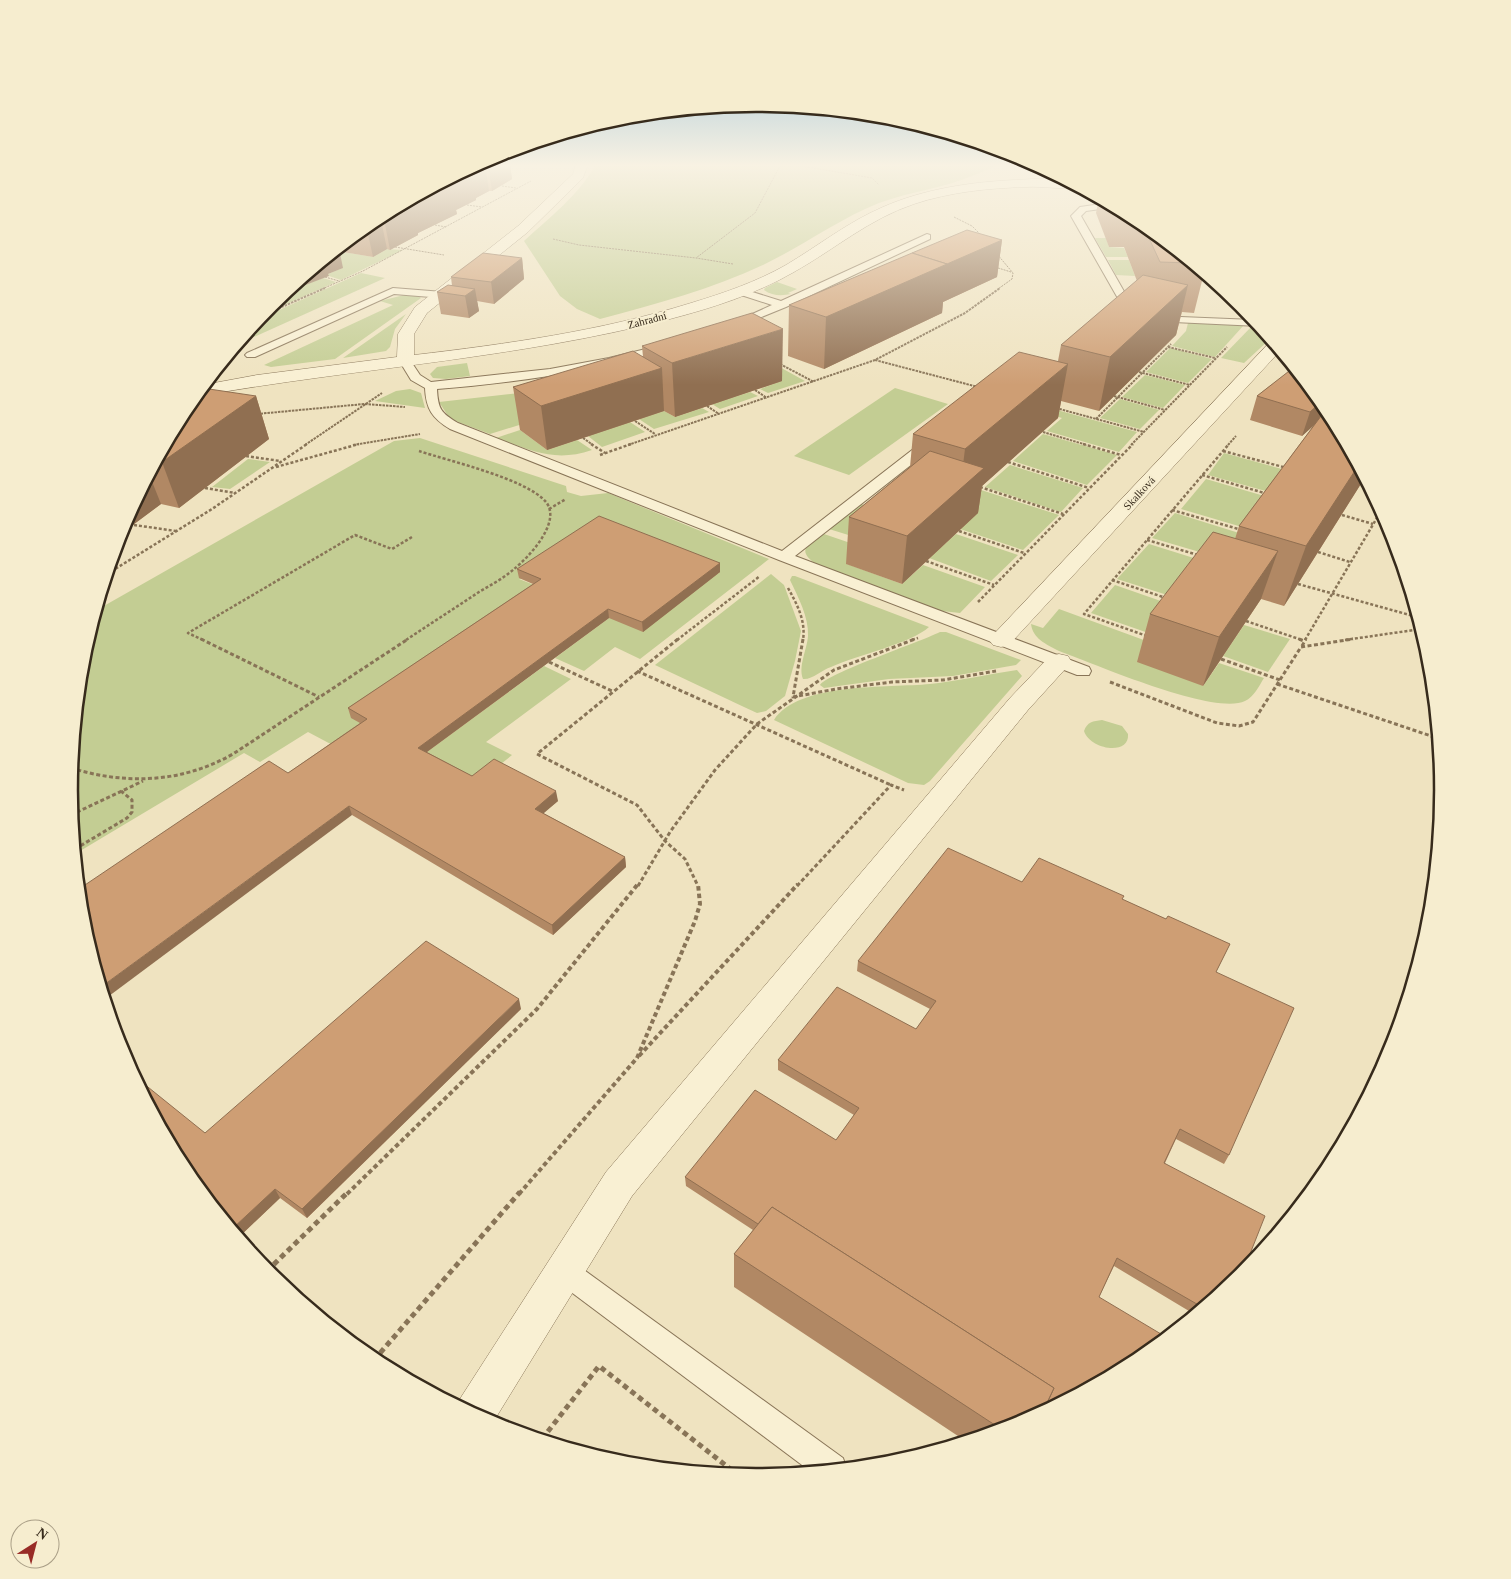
<svg xmlns="http://www.w3.org/2000/svg" width="1511" height="1579" viewBox="0 0 1511 1579" font-family="Georgia,serif">
<style>
.green{fill:#c3cd93}
.lines{fill:none;stroke-linecap:round;stroke-linejoin:round}
.service-casing{stroke:#887457;stroke-width:2}
.minor-casing{stroke:#887457;stroke-width:1}
.path-far5{stroke:#887457;stroke-width:1;stroke-dasharray:2 1;stroke-linecap:butt}
.path-far4{stroke:#887457;stroke-width:2;stroke-dasharray:2.5 1;stroke-linecap:butt}
.path-far3{stroke:#887457;stroke-width:2.5;stroke-dasharray:3 2;stroke-linecap:butt}
.path-far2{stroke:#887457;stroke-width:3;stroke-dasharray:4 2.5;stroke-linecap:butt}
.path-far1{stroke:#887457;stroke-width:4;stroke-dasharray:4.5 3;stroke-linecap:butt}
.path{stroke:#887457;stroke-width:5;stroke-dasharray:5.5 4;stroke-linecap:butt}
.service{fill:#f9f0d3;fill-rule:evenodd}
.minor{fill:#f9f0d3;fill-rule:evenodd}
.wall{fill:#b18864}
.shaded-wall{fill:#906f51}
.building{fill:#ce9e74;stroke:#906f51}
.labels{text-anchor:middle;stroke-width:4;stroke-linejoin:round;paint-order:stroke}
.far-street-label{font-size:11px;fill:#372b1c;stroke:#f6edcf}
.rim{fill:none;stroke:#372b1c;stroke-width:2.5}
</style>
<rect width="100%" height="100%" fill="#efe3c0"/>
<g class="green">
<path d="M596,164h406c-19,7 -37,16 -57,21 -22,6 -44,10 -66,18 -40,16 -75,42 -114,61 -52,25 -110,40 -165,55l-23,-10 -17,-13 -36,-55c25,-23 56,-47 72,-77z"/>
<polygon points="1095,238 1106,238 1109,247 1124,248 1128,257 1106,257"/>
<polygon points="346,241 344,252 373,257 387,249 403,250 341,280 326,275 342,268 321,262"/>
<polygon points="1108,260 1129,260 1135,276 1116,275"/>
<polygon points="361,273 385,278 236,345 257,320"/>
<polygon points="323,278 336,282 284,305 273,302 283,293"/>
<path d="M777,282l20,7 -9,4 3,1c-9,2 -19,2 -27,-4l1,-2z"/>
<polygon points="408,294 416,294 421,298 335,359 271,367 264,365 393,305 380,301"/>
<polygon points="406,314 395,329 390,347 386,351 343,358"/>
<polygon points="1188,323 1244,325 1215,357 1172,346 1186,331"/>
<polygon points="1253,325 1261,328 1270,339 1244,363 1221,358"/>
<polygon points="1170,348 1212,359 1188,383 1146,372"/>
<polygon points="767,360 805,381 768,393 760,389 781,381"/>
<polygon points="467,363 470,376 446,379 433,378 430,374 437,367"/>
<polygon points="1145,375 1185,385 1163,408 1122,397"/>
<polygon points="895,388 948,404 849,475 794,456"/>
<polygon points="410,389 421,393 425,408 375,401 396,391"/>
<polygon points="547,390 571,409 490,434 450,419 439,402"/>
<polygon points="750,392 758,396 720,409 712,404"/>
<polygon points="1010,397 1137,432 1119,452 1047,431 1062,418 1013,404"/>
<polygon points="1120,399 1159,410 1140,429 1100,418"/>
<polygon points="702,408 709,412 654,429 639,419 664,411 675,417"/>
<polygon points="630,422 645,432 602,447 588,436"/>
<path d="M520,430l27,20 30,-10 15,10c-38,13 -61,0 -96,-12z"/>
<polygon points="1043,434 1117,455 1087,485 1013,461"/>
<polygon points="420,438 566,486 567,492 581,496 608,493 769,559 640,659 615,647 584,671 555,658 609,618 719,573 519,579 542,588 369,728 340,749 308,732 260,762 244,753 75,854 69,789 82,655 95,611 394,441"/>
<polygon points="1224,453 1300,474 1284,496 1208,475"/>
<polygon points="248,459 270,462 230,489 212,487"/>
<polygon points="1010,465 1083,488 1061,512 985,487"/>
<polygon points="1206,479 1281,501 1259,532 1181,509"/>
<polygon points="981,490 1059,515 1023,550 960,529 977,513 961,508"/>
<polygon points="861,504 900,517 871,542 829,529"/>
<polygon points="1175,513 1255,538 1237,563 1152,538"/>
<path d="M824,534l41,14 -18,16 55,20 21,-19 62,22 -25,26 -18,-2 -125,-46c-22,-16 -9,-20 7,-31z"/>
<polygon points="956,534 1018,555 991,581 929,558"/>
<polygon points="1149,544 1232,570 1183,600 1117,579"/>
<polygon points="771,574 784,585 801,631 795,661 785,696 766,711 757,713 744,707 655,665"/>
<path d="M792,576h3l134,51c-17,16 -74,29 -98,40 -9,3 -19,13 -28,12 -5,-13 4,-29 5,-43 1,-19 -10,-39 -18,-56z"/>
<polygon points="1115,585 1178,607 1157,636 1091,613"/>
<path d="M1059,609l93,34 51,43 16,-23 45,15c-5,8 -10,19 -19,23 -31,15 -150,-37 -186,-50 -13,-7 -26,-12 -28,-27l12,4z"/>
<polygon points="1244,625 1290,639 1268,672 1223,656"/>
<path d="M940,632h6l75,28 -5,5 -63,11 -64,3 -65,9 -4,-3c6,-11 100,-43 120,-53z"/>
<polygon points="544,666 571,679 486,742 512,755 474,786 420,757"/>
<path d="M1017,670l5,6 -92,105 -6,4 -16,-2 -134,-63c24,-38 115,-32 156,-36 29,-3 58,-10 87,-14z"/>
<path d="M1102,720l20,6 6,8c2,22 -38,16 -44,-3 3,-9 9,-10 18,-11z"/>
</g>
<g class="lines">
<defs>
<g id="service">
<polygon points="1108,203 1115,207 1086,211 1081,216 1138,316 1133,319 1128,316 1071,216 1080,207"/>
<polygon points="927,234 930,235 930,239 786,307 737,327 729,327 728,325 772,305 735,293 734,291 735,289 743,289 781,301"/>
<polygon points="393,288 443,292 448,295 443,298 394,294 255,357 247,357 245,355 247,353"/>
<polygon points="1156,316 1254,320 1259,326 1152,321 1151,319"/>
<path d="M666,344l6,3 -2,2c-76,22 -154,34 -233,40 1,20 4,24 21,34l324,128 143,-111h10l1,3 -1,3 -140,110 294,111 2,4 -2,4h-12l-298,-115 -329,-131c-18,-11 -24,-20 -25,-41l-14,-8 -11,-18 6,-3 4,1 10,15 11,7 119,-13 59,-11z"/>
<polygon points="564,1258 573,1262 843,1458 846,1467 810,1471 555,1280 551,1271 555,1262"/>
</g>
<g id="minor">
<path d="M576,164h12l-5,14 -55,54 -101,81 -13,21v21c93,-11 187,-24 277,-52 33,-10 65,-21 95,-38 32,-19 62,-43 97,-58 41,-18 88,-25 132,-27 22,-1 43,-4 62,7 -15,3 -34,-1 -50,0 -38,1 -77,5 -113,17 -45,15 -79,45 -120,68 -38,22 -82,36 -124,47 -155,40 -314,49 -471,77l-4,-1 8,-10 54,-10 140,-18 1,-23 17,-27 103,-81 55,-52z"/>
<polygon points="1270,342 1272,342 1280,351 1009,645 1001,647 993,645 989,640 993,635"/>
<polygon points="1059,654 1068,656 1071,661 1068,666 1028,710 632,1196 492,1424 456,1405 606,1172 1010,698 1050,656"/>
</g>
</defs>
<use href="#service" class="service-casing"/>
<use href="#minor" class="minor-casing"/>
<g class="path-far5">
<polyline points="790,164 872,178 879,185"/>
<polyline points="502,186 516,188"/>
<polyline points="467,205 482,207"/>
<polyline points="954,217 972,226 982,236"/>
<polyline points="435,225 446,227"/>
<polyline points="553,239 579,245 696,258"/>
<polyline points="395,247 444,255"/>
<polyline points="997,254 1013,273 1012,279 998,289"/>
<polyline points="733,264 696,258 755,213 781,164"/>
<polyline points="995,267 1011,272"/>
<polyline points="363,271 531,181"/>
<polyline points="325,277 339,281"/>
<polyline points="1200,281 1213,281"/>
<polyline points="322,289 363,271"/>
</g>
<g class="path-far4">
<polyline points="271,303 282,306"/>
<polyline points="259,317 325,288"/>
<polyline points="1168,347 1215,358"/>
<polyline points="875,360 978,387"/>
<polyline points="780,364 814,382"/>
<polyline points="1139,372 1190,385"/>
<polyline points="755,390 767,398"/>
<polyline points="1114,396 1165,410"/>
<polyline points="707,406 719,414"/>
<polyline points="1056,408 1144,432"/>
<polyline points="257,414 364,404 405,407"/>
<polyline points="1096,419 1171,344"/>
<polyline points="635,421 655,434"/>
<polyline points="1043,432 1087,445"/>
<polyline points="583,438 593,445"/>
<polyline points="305,445 382,393"/>
<polyline points="353,445 420,434"/>
<polyline points="628,445 875,360 965,313 1000,288"/>
<polyline points="1131,445 1227,347"/>
<polyline points="1228,445 1236,436"/>
</g>
<g class="path-far3">
<polyline points="591,444 605,453"/>
<polyline points="1083,444 1121,455"/>
<polyline points="1223,451 1287,468"/>
<polyline points="600,455 631,444"/>
<polyline points="246,456 280,461"/>
<polyline points="1008,462 1089,488"/>
<polyline points="276,467 359,444"/>
<polyline points="1202,475 1268,494"/>
<polyline points="1361,485 1369,487"/>
<polyline points="980,487 1063,514"/>
<polyline points="205,488 235,493"/>
<polyline points="549,509 566,499"/>
<polyline points="1172,510 1242,530"/>
<polyline points="1342,515 1373,524"/>
<polyline points="134,525 176,531"/>
<polyline points="959,531 1024,553"/>
<polyline points="1147,540 1198,555"/>
<polyline points="1318,552 1350,562"/>
<polyline points="926,561 994,585"/>
<polyline points="109,565 118,567"/>
<polyline points="107,574 212,509 307,444"/>
<polyline points="1112,580 1166,598"/>
<polyline points="1298,584 1417,617"/>
<path d="M788,588c9,16 18,33 15,52"/>
<polyline points="978,602 1133,444"/>
<polyline points="1246,621 1302,640"/>
<polyline points="1147,636 1084,614 1229,444"/>
<polyline points="203,640 188,633 355,535 392,549 412,537"/>
<path d="M406,640c24,-16 49,-32 73,-48 12,-7 25,-14 35,-23 15,-12 48,-47 32,-67 -19,-23 -97,-41 -127,-51"/>
<polyline points="677,640 760,576"/>
<polyline points="912,640 918,638"/>
<polyline points="1305,640 1381,511"/>
<polyline points="1345,640 1421,629"/>
</g>
<g class="path-far2">
<polyline points="201,639 319,697"/>
<polyline points="678,639 537,754 637,805 665,841 685,859 698,886"/>
<polyline points="803,639 793,697 836,689 892,682 943,680 996,671"/>
<polyline points="1299,639 1304,641"/>
<polyline points="1302,646 1306,639"/>
<polyline points="1221,659 1280,680"/>
<polyline points="549,662 612,691"/>
<polyline points="637,671 891,785"/>
<polyline points="1110,682 1217,723 1239,726 1253,722 1301,647 1353,639"/>
<polyline points="1277,684 1437,738"/>
<path d="M71,768c55,17 111,15 162,-14l175,-115"/>
<polyline points="71,815 143,781"/>
<polyline points="75,849 127,818 132,812 132,800 121,791"/>
<polyline points="638,886 670,832 715,770 757,724 834,670 915,639"/>
<polyline points="797,886 891,785 904,790"/>
</g>
<g class="path-far1">
<polyline points="639,1056 798,884"/>
<polyline points="347,1194 537,1009 638,884"/>
<polyline points="519,1194 637,1058 695,921 700,904 698,884"/>
</g>
<g class="path">
<polyline points="267,1271 348,1192"/>
<polyline points="374,1360 520,1192"/>
<polyline points="542,1439 599,1366 738,1475"/>
</g>
<use href="#service" class="service"/>
<use href="#minor" class="minor"/>
</g>
<g class="wall">
<polygon points="476,164 510,164 512,179 492,191 489,191 476,198 476,200 456,210 457,214 418,233 418,235 390,250 387,249 373,257 343,252 342,245 374,218"/>
<polygon points="1099,198 1137,219 1204,273 1194,313 1182,312 1176,335 1099,411 1061,401 1058,418 982,486 978,513 902,584 846,564 849,517 910,467 913,434 1058,361 1061,345 1137,281 1124,247 1109,247 1096,213"/>
<polygon points="1002,240 997,277 943,302 942,313 824,369 788,356 789,305"/>
<polygon points="522,258 524,279 494,304 477,301 479,311 469,318 441,314 437,292 452,286 451,277"/>
<polygon points="642,346 782,381 675,417 664,411 547,450 520,430 513,387 643,357"/>
<polygon points="1293,368 1364,479 1284,606 1261,599 1203,686 1137,662 1150,614 1235,539 1239,526 1314,425 1302,436 1250,420 1257,396"/>
<polygon points="256,396 269,439 179,508 161,504 118,536 121,526 185,408"/>
<polygon points="720,563 720,572 643,632 609,618 427,752 472,776 558,801 543,813 625,857 626,867 553,935 352,815 288,773 360,723 351,718 348,708 533,584 519,578 517,569"/>
<polygon points="1022,882 1123,900 1166,919 1230,944 1216,972 1229,1155 1224,1164 1176,1139 1165,1163 1242,1274 1194,1314 1114,1266 1099,1297 1137,1361 1018,1424 964,1440 734,1287 734,1254 753,1230 686,1186 685,1177 836,1140 854,1115 778,1070 778,1060 916,1029 930,1009 857,971 858,961"/>
<polygon points="521,1009 307,1218 280,1198 239,1237 184,1171 205,1133"/>
</g>
<g class="shaded-wall">
<polygon points="476,164 485,164 489,191 476,198 476,200 456,210 457,214 418,233 418,235 390,250 383,214"/>
<polygon points="488,164 510,164 512,179 492,191"/>
<polygon points="380,215 387,249 373,257 366,225 374,218"/>
<polygon points="1002,240 997,277 943,302 942,313 824,369 826,317"/>
<polygon points="339,248 343,268 328,274 329,276 282,294"/>
<polygon points="522,258 524,279 494,304 491,282"/>
<polygon points="1188,285 1176,335 1099,411 1110,357"/>
<polygon points="475,289 479,311 469,318 465,296"/>
<polygon points="783,329 782,381 675,417 672,363"/>
<polygon points="1068,364 1058,418 982,486 978,513 902,584 907,536 960,489 965,449"/>
<polygon points="662,368 664,411 547,450 541,406"/>
<polygon points="256,396 269,439 179,508 162,462"/>
<polygon points="1321,402 1329,412 1302,436 1310,412"/>
<polygon points="1358,466 1364,479 1284,606 1306,546"/>
<polygon points="149,474 161,504 118,536 121,526"/>
<polygon points="1278,551 1261,599 1203,686 1219,637"/>
<polygon points="720,563 720,572 643,632 642,622"/>
<polygon points="608,609 609,618 420,757 418,748"/>
<polygon points="556,791 558,801 537,819 535,809"/>
<polygon points="349,806 352,815 105,999 101,987"/>
<polygon points="625,857 626,867 553,935 552,925"/>
<polygon points="519,999 521,1009 307,1218 302,1209"/>
<polygon points="275,1189 280,1198 239,1237 232,1229"/>
</g>
<g class="building">
<polygon points="448,179 451,179 426,191"/>
<polygon points="410,199 412,199 386,212"/>
<polygon points="1114,206 1123,211 1116,211"/>
<polygon points="1142,223 1191,263 1160,262"/>
<polygon points="967,230 1002,240 947,264 912,253"/>
<polygon points="483,253 522,258 491,282 451,277"/>
<polygon points="912,253 947,264 826,317 789,305"/>
<polygon points="1143,275 1188,285 1110,357 1061,345"/>
<polygon points="448,285 475,289 465,296 437,292"/>
<polygon points="752,313 783,329 672,363 642,346"/>
<polygon points="633,351 662,368 541,406 513,387"/>
<polygon points="1019,352 1068,364 965,449 913,434"/>
<polygon points="1293,368 1321,402 1310,412 1257,396"/>
<polygon points="209,389 256,396 162,462 156,461 185,408 189,402"/>
<polygon points="1327,408 1358,466 1306,546 1239,526"/>
<polygon points="930,451 984,468 907,536 849,517"/>
<polygon points="599,516 720,563 642,622 608,609 418,748 472,776 494,759 556,791 535,809 625,857 552,925 349,806 101,987 82,923 79,889 269,761 288,773 367,719 348,708 541,579 517,569"/>
<polygon points="1213,532 1278,551 1219,637 1150,614"/>
<polygon points="948,848 1022,882 1039,858 1124,896 1122,899 1166,919 1168,916 1230,944 1216,972 1294,1008 1229,1155 1180,1129 1164,1163 1265,1216 1242,1274 1202,1307 1117,1258 1099,1297 1166,1337 1137,1361 1044,1410 1054,1388 772,1207 758,1224 685,1177 755,1090 836,1140 859,1108 778,1060 837,987 916,1029 936,1001 858,961"/>
<polygon points="426,941 519,999 302,1209 275,1189 232,1229 184,1171 133,1075 205,1133"/>
<polygon points="772,1207 1054,1388 1043,1411 1018,1424 1001,1429 734,1254"/>
</g>
<linearGradient id="sky" x2="0" y2="1"><stop stop-color="#8cb9d5"/><stop offset="0.43" stop-color="#f8f2e3"/><stop offset="1" stop-color="#f8f2e3" stop-opacity="0"/></linearGradient>
<rect width="1511" height="385" fill="url(#sky)"/>
<g class="labels">
<g class="far-street-label">
<text transform="translate(647 320) rotate(-15)" y="4">Zahradní</text>
<text transform="translate(1139 493) rotate(-47)" y="4">Skalková</text>
</g>
</g>
<path d="M0 0H1511V1579H0ZM78 790a678 678 0 1 1 1356 0a678 678 0 1 1-1356 0Z" fill="#f6edcf" fill-rule="evenodd"/>
<path class="rim" d="M78 790a678 678 0 1 1 1356 0a678 678 0 1 1-1356 0Z"/>
<g transform="translate(35 1544) rotate(36)"><circle r="24" fill="#f6edcf" stroke="#aa9f87"/>
<path d="M0-4L9 19L0 12L-9 19Z" fill="#982b26"/>
<text y="-8" font-size="14" font-weight="bold" text-anchor="middle" fill="#372b1c">N</text>
</g>
</svg>
